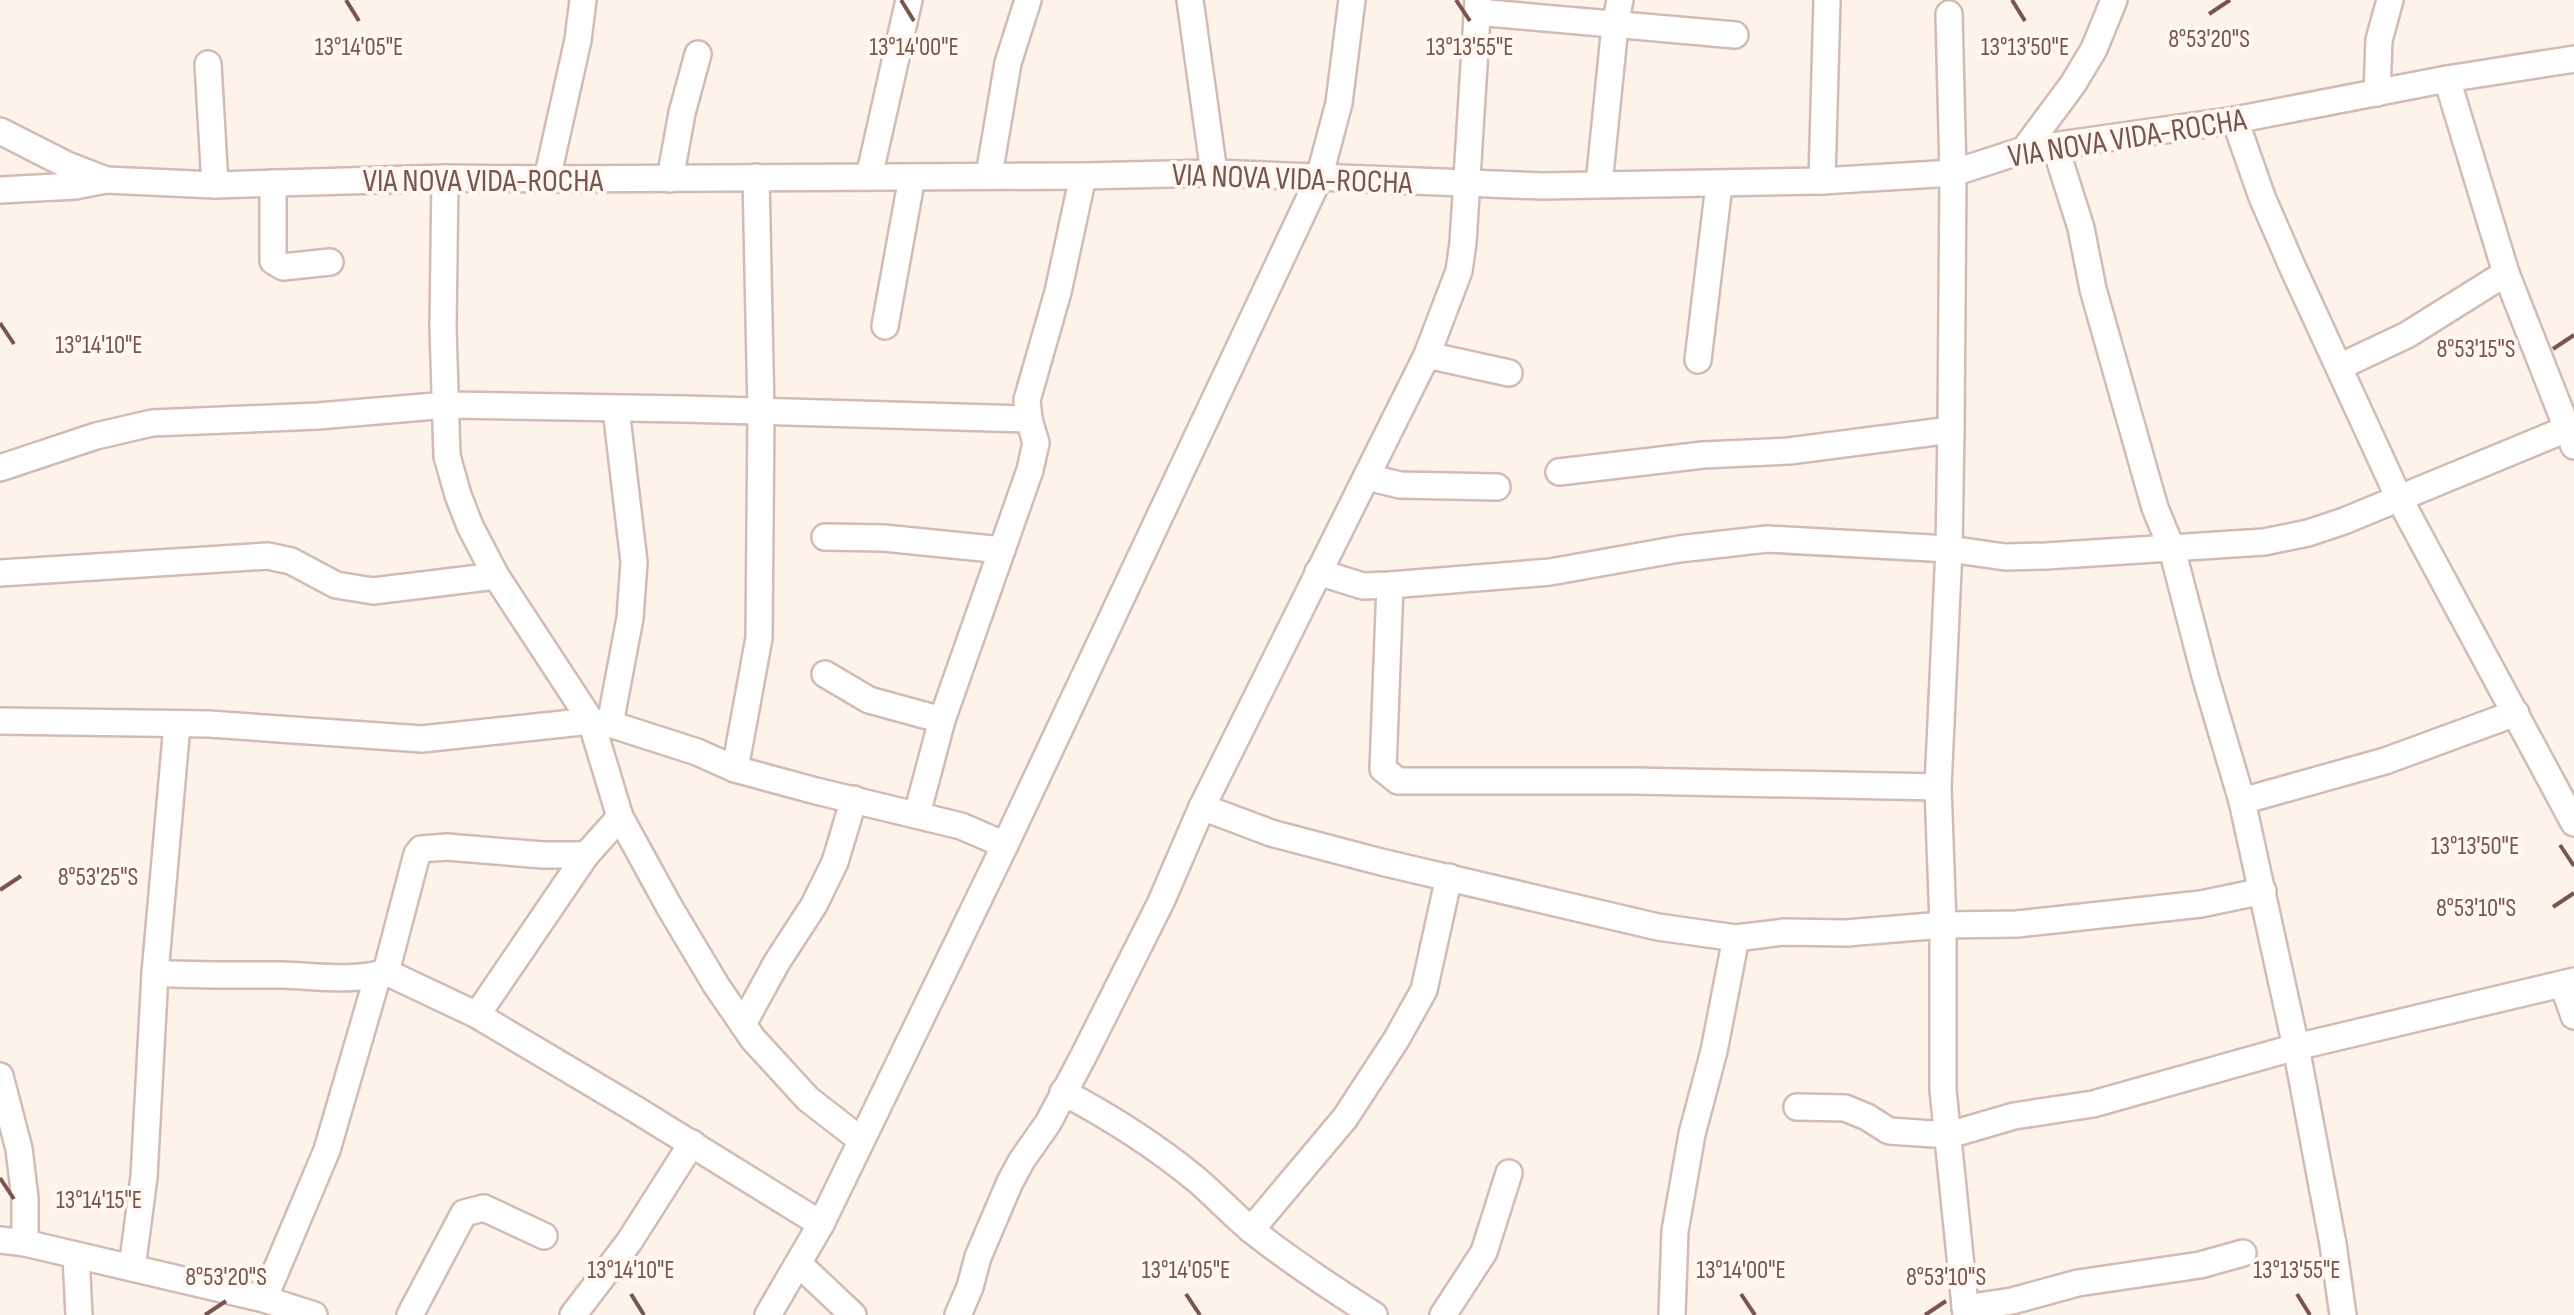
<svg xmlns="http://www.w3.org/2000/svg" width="2574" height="1315" viewBox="0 0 2574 1315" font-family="'Sofia Sans Condensed',sans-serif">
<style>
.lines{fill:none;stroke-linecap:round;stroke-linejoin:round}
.street-casing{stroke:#d2bbb2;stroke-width:30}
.street{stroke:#fff;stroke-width:25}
.ticks{fill:none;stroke:#78554d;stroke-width:4}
.labels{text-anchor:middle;stroke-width:8;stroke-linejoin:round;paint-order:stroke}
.street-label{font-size:32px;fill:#78554d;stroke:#fff7f2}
.ticks-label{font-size:25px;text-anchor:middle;fill:#78554d;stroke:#fff7f2;stroke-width:8;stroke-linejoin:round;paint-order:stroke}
</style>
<rect width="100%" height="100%" fill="#fdf3eb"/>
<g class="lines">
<defs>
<g id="street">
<polyline points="1190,0 1214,173"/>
<polyline points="1477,12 1735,35"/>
<polyline points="1949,14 1953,173 1951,430 1949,549 1938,787 1943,925 1943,1090 1966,1315"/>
<polyline points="208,64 215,185"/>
<polyline points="2447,79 2506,273 2574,446"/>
<polyline points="2377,93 2379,40 2390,0"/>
<polyline points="2235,120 2262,197 2292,266 2399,498 2574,823"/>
<polyline points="0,131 67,165 106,180"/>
<polyline points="2055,146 2081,228 2093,289 2155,508 2172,549 2205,676 2242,801 2296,1047 2333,1244 2343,1315"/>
<polyline points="2024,150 2073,84 2094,49 2114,0"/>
<polyline points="989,175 1008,63 1028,0"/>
<polyline points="869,177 909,0"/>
<polyline points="445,178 443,328 447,456 458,495 470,526 496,576 591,721 620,817 670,908 716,985 753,1039 808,1099 861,1140"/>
<polyline points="547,179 578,40 583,0"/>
<polyline points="670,179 682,113 698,54"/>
<polyline points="1822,181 1827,0"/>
<polyline points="273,183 273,261 283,267 330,262"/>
<polyline points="1599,184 1615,26 1620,0"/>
<polyline points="0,190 75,186 106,180 215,185 445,178 547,179 1083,176 1214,173 1542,186 1822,181 1953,173 2024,150 2235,120 2447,79 2574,59"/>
<polyline points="885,326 912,177"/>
<polyline points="1427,355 1509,373"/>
<polyline points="1698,360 1719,185"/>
<polyline points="2339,367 2407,335 2506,273"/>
<polyline points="0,468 96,436 152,423 318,416 447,405 684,409 1029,419"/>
<polyline points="1559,472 1703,455 1789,451 1951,430"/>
<polyline points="1367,477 1400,485 1497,487"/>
<polyline points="825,537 884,538 1002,550"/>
<polyline points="1318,572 1363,586 1390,585 1550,572 1679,549 1767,539 1949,549 2005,557 2046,556 2264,542 2308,533 2344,521 2574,426"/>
<polyline points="0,573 268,556 291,561 336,585 373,591 496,576"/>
<polyline points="1390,585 1383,769 1398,781 1634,781 1938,787"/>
<polyline points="825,674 869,700 942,720"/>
<polyline points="0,721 209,724 422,739 591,721 610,724 697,752 735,769 816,791 961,826 1005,845"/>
<polyline points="610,724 630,618 634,562 616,409"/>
<polyline points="735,769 759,638 761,412 756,177"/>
<polyline points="2242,801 2385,761 2516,713"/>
<polyline points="1202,807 1271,833 1381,862 1658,927 1736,938 1784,932 1846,933 1943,925 2017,924 2201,904 2263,891"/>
<polyline points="917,814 942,720 1030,470 1036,443 1029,419 1027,400 1058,292 1083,176"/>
<polyline points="386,972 417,854 421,849 447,847 543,855 586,855"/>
<path d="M155,973c43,3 85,2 128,2 31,1 74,7 103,-3l91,43 158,94 186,115"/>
<polyline points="2563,985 2574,1016"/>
<polyline points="477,1015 586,855 620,817"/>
<polyline points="743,1024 777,962 814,905 835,862 854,799"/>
<polyline points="0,1076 19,1149 25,1198 25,1243"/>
<path d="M1063,1092c47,25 93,54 134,88 20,17 37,36 57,52 38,30 79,57 120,83"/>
<polyline points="1797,1107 1845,1108 1867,1117 1889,1131 1949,1135 2014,1116 2093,1104 2296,1047 2574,981"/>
<polyline points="1251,1230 1345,1118 1396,1040 1424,990 1449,877"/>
<polyline points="0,1240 25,1243 264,1299 314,1315"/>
<polyline points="76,1256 79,1315"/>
<polyline points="799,1264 853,1315"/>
<polyline points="132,1268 144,1177 155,973 177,725"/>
<polyline points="264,1299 327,1150 378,975"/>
<polyline points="1965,1308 2012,1301 2078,1283 2200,1265 2243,1253"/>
<polyline points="410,1315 464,1213 484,1208 544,1236"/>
<polyline points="573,1315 629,1242 692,1143"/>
<polyline points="768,1315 821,1224 1005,845 1319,178 1339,103 1352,0"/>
<polyline points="958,1315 970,1287 978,1257 1010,1182 1022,1160 1048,1123 1084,1055 1161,902 1202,807 1427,355 1459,271 1463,243 1478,0"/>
<polyline points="1443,1315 1484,1252 1509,1173"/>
<polyline points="1672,1315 1675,1231 1692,1134 1714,1051 1736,938"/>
</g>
</defs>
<use href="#street" class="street-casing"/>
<use href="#street" class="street"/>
</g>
<path class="ticks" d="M346,0l13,21M901,0l13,21M1456,0l14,21M2012,0l13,21M2209,14l21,-14M0,323l14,21M2553,349l21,-14M2560,845l14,21M0,890l21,-14M2553,907l21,-14M0,1178l14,21M631,1294l13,21M1186,1294l14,21M1741,1294l14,21M2297,1294l13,21M205,1315l21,-14M1925,1315l21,-14"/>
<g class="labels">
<g class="street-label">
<text transform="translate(2127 137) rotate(-9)" y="11">VIA NOVA VIDA-ROCHA</text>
<text transform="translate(1292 178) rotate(2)" y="11">VIA NOVA VIDA-ROCHA</text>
<text x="483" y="191">VIA NOVA VIDA-ROCHA</text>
</g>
</g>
<g class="ticks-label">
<text x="2209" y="47">8°53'20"S</text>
<text x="359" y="55">13°14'05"E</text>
<text x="914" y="55">13°14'00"E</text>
<text x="1470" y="55">13°13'55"E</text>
<text x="2025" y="55">13°13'50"E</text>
<text x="99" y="353">13°14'10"E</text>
<text x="2476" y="357">8°53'15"S</text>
<text x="2475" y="854">13°13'50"E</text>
<text x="98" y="885">8°53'25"S</text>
<text x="2476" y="916">8°53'10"S</text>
<text x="99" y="1208">13°14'15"E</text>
<text x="631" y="1278">13°14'10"E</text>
<text x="1186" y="1278">13°14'05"E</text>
<text x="1741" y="1278">13°14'00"E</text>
<text x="2297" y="1278">13°13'55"E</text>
<text x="226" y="1285">8°53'20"S</text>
<text x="1946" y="1285">8°53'10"S</text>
</g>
</svg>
